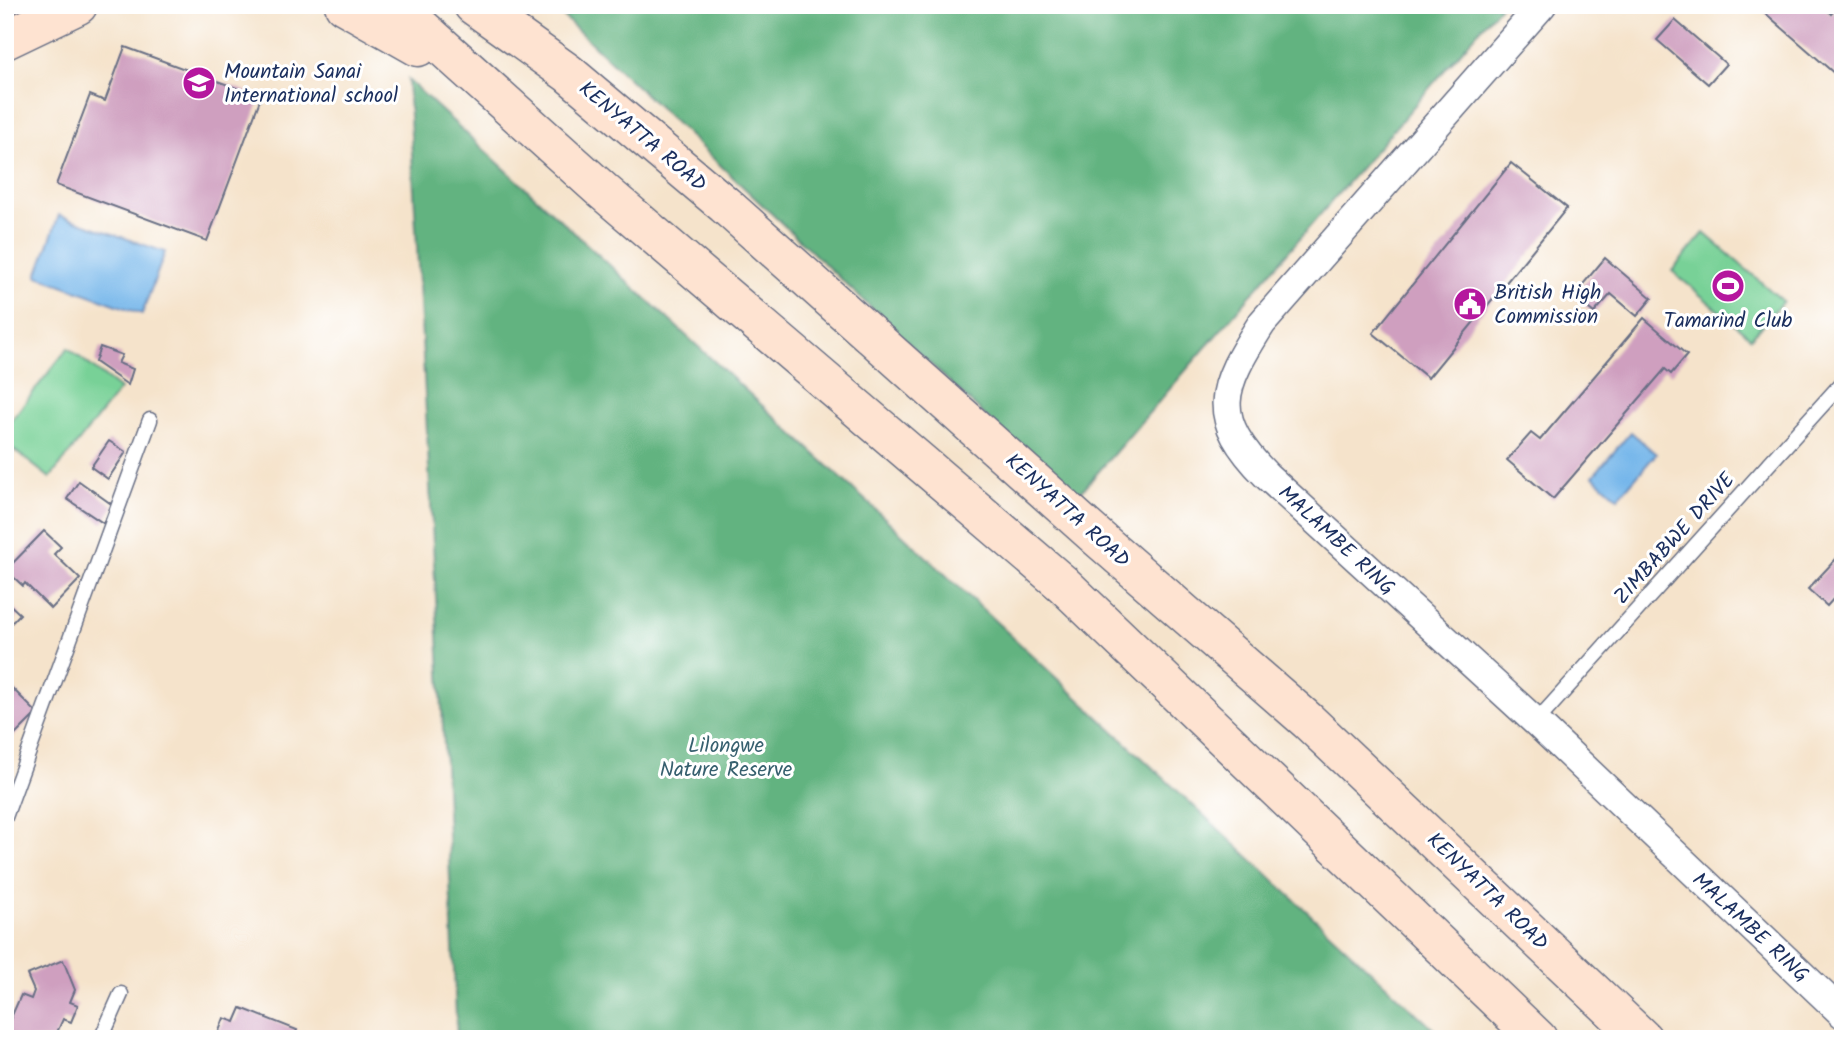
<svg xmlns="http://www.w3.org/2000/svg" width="1848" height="1044" viewBox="0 0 1848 1044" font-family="Kalam,sans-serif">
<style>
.green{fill:#78d197;stroke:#4a807a;stroke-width:2}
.forest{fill:#62b380;stroke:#3e716f;stroke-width:2}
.water{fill:#75b6ea;stroke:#4872a4;stroke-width:2}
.building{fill:#cf9fbf}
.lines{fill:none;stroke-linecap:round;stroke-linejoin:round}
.service-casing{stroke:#676e84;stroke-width:17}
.minor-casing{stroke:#676e84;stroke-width:31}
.secondary-casing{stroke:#676e84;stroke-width:41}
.service{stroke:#fff;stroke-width:14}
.minor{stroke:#fff;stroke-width:28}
.secondary{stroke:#fee3d1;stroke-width:38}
.labels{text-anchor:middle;stroke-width:6;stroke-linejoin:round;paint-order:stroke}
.poi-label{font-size:21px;fill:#1b2f5e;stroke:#fff;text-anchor:start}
.street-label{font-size:21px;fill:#1b2f5e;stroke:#fff}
.park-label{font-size:21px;fill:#37606f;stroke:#fff}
</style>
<rect width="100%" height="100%" fill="#fff"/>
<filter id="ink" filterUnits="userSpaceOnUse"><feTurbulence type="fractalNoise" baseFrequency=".0143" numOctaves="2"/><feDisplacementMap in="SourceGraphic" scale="14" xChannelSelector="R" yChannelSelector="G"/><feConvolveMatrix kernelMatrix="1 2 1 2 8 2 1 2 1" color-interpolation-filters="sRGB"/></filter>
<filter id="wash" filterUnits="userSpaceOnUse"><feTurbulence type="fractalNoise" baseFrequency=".00686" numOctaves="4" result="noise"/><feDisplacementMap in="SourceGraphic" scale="28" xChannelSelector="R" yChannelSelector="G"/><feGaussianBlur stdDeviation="1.57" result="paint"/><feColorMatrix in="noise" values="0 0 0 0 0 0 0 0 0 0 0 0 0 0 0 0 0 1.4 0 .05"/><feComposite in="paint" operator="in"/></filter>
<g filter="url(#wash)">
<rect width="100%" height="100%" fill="#f5e3cb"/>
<g class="green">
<polygon points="1704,233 1783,301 1751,338 1672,271"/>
<polygon points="68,348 120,389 50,478 5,443 5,428"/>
</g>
<g class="forest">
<polygon points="551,5 1501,5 1074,500"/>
<polygon points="408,80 876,510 1444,1039 457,1039 445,765"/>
</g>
<g class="water">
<polygon points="59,215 165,252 142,314 37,276"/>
<polygon points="1631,432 1656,454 1618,498 1593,476"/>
</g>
<g id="blocks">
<g class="building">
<polygon points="1756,5 1821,5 1831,14 1839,5 1843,5 1843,65 1835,74"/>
<polygon points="1675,20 1726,64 1708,84 1657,40"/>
<polygon points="125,47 261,97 207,241 56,185 90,95 105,101"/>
<polygon points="1511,163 1567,208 1428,378 1373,333"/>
<polygon points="1605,258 1652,298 1637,316 1611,294 1594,313 1573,296"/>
<polygon points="1644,318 1687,355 1671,374 1665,369 1553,499 1507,460 1531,433 1540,440"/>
<polygon points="100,347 122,355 118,363 133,369 128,385 95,362"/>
<polygon points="109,441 126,452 108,479 91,467"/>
<polygon points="79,481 114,506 103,523 67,499"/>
<polygon points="44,531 61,547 54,554 80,579 51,609 25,583 23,586 6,570"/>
<polygon points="1836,559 1843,566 1843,588 1827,606 1808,589"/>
<polygon points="5,600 20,614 5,630"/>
<polygon points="5,681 37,713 5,745"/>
<polygon points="63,960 75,990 70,1002 78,1005 71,1022 63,1019 54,1039 5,1039 5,1031 21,995 31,999 34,991 27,975"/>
<polygon points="241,1008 297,1030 294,1039 216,1039 224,1018 235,1022"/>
</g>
</g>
</g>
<g filter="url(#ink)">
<use href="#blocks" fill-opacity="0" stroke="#676e84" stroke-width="2"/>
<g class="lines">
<defs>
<g id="service">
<polyline points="1536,722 1843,382"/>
<polyline points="5,817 150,420"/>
<polyline points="101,1039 121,994"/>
</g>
<path id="minor" d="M1542,5l-280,318c-42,66 -54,93 5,153l269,246 307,292"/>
<g id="secondary">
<polyline points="344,5 418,47"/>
<polyline points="396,5 604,192 1063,584 1538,1039"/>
<polyline points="473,5 568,73 725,205 1098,538 1308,721 1643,1039"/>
<polyline points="5,40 78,5"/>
</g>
</defs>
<use href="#service" class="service-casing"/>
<use href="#minor" class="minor-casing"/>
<use href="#secondary" class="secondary-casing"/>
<use href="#service" class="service"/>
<use href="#minor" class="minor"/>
<use href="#secondary" class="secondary"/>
</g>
</g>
<defs>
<symbol id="school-disc" viewBox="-11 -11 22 22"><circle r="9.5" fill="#b5179e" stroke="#fff"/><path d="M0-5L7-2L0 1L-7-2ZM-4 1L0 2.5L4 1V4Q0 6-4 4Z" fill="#fff"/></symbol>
<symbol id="stadium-disc" viewBox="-11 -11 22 22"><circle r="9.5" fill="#b5179e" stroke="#fff"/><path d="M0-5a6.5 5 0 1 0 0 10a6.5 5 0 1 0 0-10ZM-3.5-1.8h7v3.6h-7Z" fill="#fff"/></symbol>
<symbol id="civic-disc" viewBox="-11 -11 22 22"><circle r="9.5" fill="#b5179e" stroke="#fff"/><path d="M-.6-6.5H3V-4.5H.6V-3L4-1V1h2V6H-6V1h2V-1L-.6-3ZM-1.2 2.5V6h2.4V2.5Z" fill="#fff"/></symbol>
</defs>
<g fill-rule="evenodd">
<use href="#school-disc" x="180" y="64" width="38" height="38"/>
<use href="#stadium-disc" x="1709" y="267" width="38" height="38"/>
<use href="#civic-disc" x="1451" y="285" width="38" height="38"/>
</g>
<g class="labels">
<g class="poi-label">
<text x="224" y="78">Mountain Sanai<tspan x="224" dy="24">International school</tspan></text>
<text x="1494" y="299">British High<tspan x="1494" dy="24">Commission</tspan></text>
<text x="1728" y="327" text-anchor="middle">Tamarind Club</text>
</g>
<g class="street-label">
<text transform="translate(643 136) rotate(40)" y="7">KENYATTA ROAD</text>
<text transform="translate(1068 510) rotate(42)" y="7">KENYATTA ROAD</text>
<text transform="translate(1674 538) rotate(-48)" y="7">ZIMBABWE DRIVE</text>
<text transform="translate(1337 540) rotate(43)" y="7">MALAMBE RING</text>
<text transform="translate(1488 891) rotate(44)" y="7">KENYATTA ROAD</text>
<text transform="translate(1751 927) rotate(43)" y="7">MALAMBE RING</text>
</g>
<g class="park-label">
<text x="726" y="752">Lilongwe<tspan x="726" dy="24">Nature Reserve</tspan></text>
</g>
</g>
<rect width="1848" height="1044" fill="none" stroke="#fff" stroke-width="28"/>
</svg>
